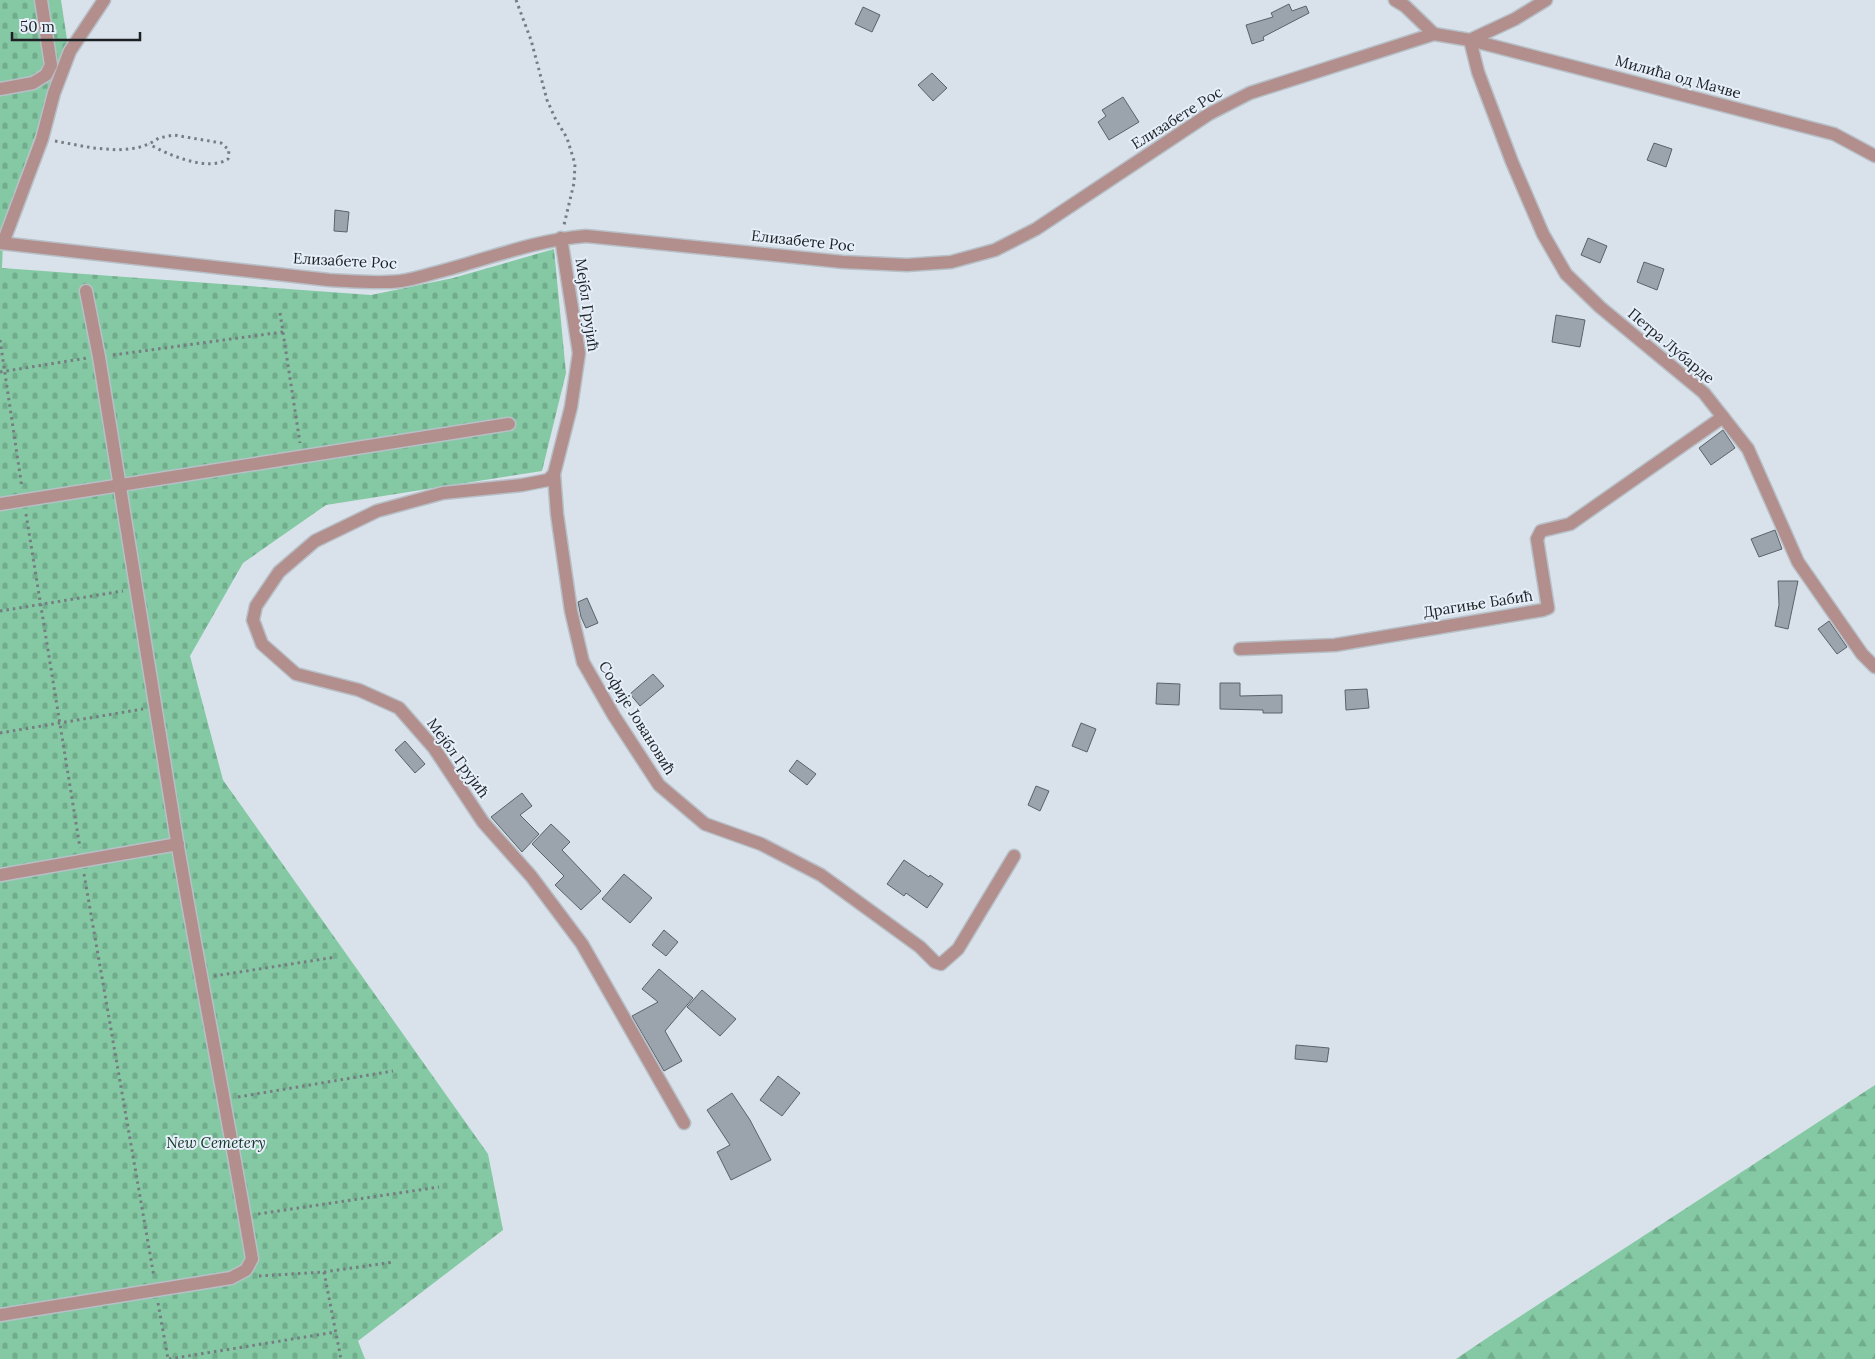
<svg xmlns="http://www.w3.org/2000/svg" width="1875" height="1359" viewBox="0 0 1875 1359" font-family="Lora,serif">
<style>
.forest{fill:url(#forest-firs)}
.cemetery{fill:url(#cemetery-stones)}
.building{fill:#9ba4ac;stroke:#5a626a}
.lines{fill:none;stroke-linecap:round;stroke-linejoin:round}
.minor-casing{stroke:#b7bfc7;stroke-width:15}
.path{stroke:#767d82;stroke-width:3;stroke-dasharray:2.5 4;stroke-linecap:butt}
.minor{stroke:#b28f8c;stroke-width:12}
.labels{text-anchor:middle;stroke-width:4;stroke-linejoin:round;paint-order:stroke}
.street-label{font-size:15px;fill:#1c2023;stroke:#e6eff9}
.park-label{font-size:15px;font-style:italic;fill:#103322;stroke:#e6eff9}
</style>
<defs>
<pattern id="forest-firs" width="22" height="20" patternUnits="userSpaceOnUse" patternTransform="scale(1.25)"><rect width="22" height="20" fill="#84c9a3"/><path d="M5 1l3.5 6h-7zM16 11l3.5 6h-7z" fill="#71ac8c"/></pattern>
<pattern id="cemetery-stones" width="16" height="16" patternUnits="userSpaceOnUse" patternTransform="scale(1.25)"><rect width="16" height="16" fill="#84c9a3"/><path d="M2 7V4a2 2 0 0 1 4 0v3zM10 15v-3a2 2 0 0 1 4 0v3z" fill="#71ac8c"/></pattern>
</defs>
<rect width="100%" height="100%" fill="#d9e2eb"/>
<polygon class="forest" points="1875,1085 1875,1359 1456,1359 1496,1332"/>
<polygon class="cemetery" points="0,0 61,0 68,46 1,229 3,243 2,268 371,295 453,278 554,249 566,373 542,471 326,505 243,563 190,656 223,780 488,1154 503,1230 358,1341 365,1359 0,1359"/>
<g class="building">
<polygon points="1289,4 1292,11 1306,6 1309,13 1263,37 1264,40 1252,44 1246,25 1273,17 1271,13"/>
<polygon points="863,7 880,15 872,32 855,24"/>
<polygon points="932,73 947,88 933,101 918,85"/>
<polygon points="1123,97 1139,122 1109,140 1098,122 1106,116 1102,110"/>
<polygon points="1654,143 1672,149 1666,167 1647,160"/>
<polygon points="335,210 349,212 347,232 334,231"/>
<polygon points="1588,238 1607,246 1600,263 1581,255"/>
<polygon points="1644,262 1664,269 1657,290 1637,282"/>
<polygon points="1556,315 1585,320 1580,347 1552,342"/>
<polygon points="1723,430 1735,448 1711,465 1699,448"/>
<polygon points="1775,530 1782,549 1759,557 1751,539"/>
<polygon points="1778,581 1798,581 1788,629 1775,626 1779,605"/>
<polygon points="587,598 598,623 586,628 581,617 578,602"/>
<polygon points="1829,621 1847,647 1837,654 1818,629"/>
<polygon points="653,674 664,686 640,706 630,694"/>
<polygon points="1157,683 1180,684 1179,705 1156,704"/>
<polygon points="1220,683 1240,683 1240,696 1282,695 1282,713 1263,713 1263,710 1220,709"/>
<polygon points="1367,689 1369,708 1346,710 1345,690"/>
<polygon points="1081,723 1096,729 1087,752 1072,746"/>
<polygon points="405,741 425,764 415,773 395,750"/>
<polygon points="797,760 816,774 807,785 789,771"/>
<polygon points="1036,786 1049,791 1040,811 1028,805"/>
<polygon points="522,793 532,806 520,815 539,834 522,852 491,817"/>
<polygon points="551,824 570,842 562,850 601,891 581,910 555,885 564,876 532,844"/>
<polygon points="904,860 929,877 930,875 943,884 927,908 906,893 904,896 887,884"/>
<polygon points="624,874 652,898 630,923 602,899"/>
<polygon points="664,930 678,942 666,956 652,945"/>
<polygon points="659,969 693,998 665,1031 682,1061 664,1071 632,1016 658,1002 642,989"/>
<polygon points="702,990 736,1019 720,1036 687,1007"/>
<polygon points="1296,1045 1329,1048 1327,1062 1295,1059"/>
<polygon points="778,1076 800,1093 782,1116 760,1100"/>
<polygon points="732,1093 750,1120 771,1160 731,1180 717,1152 730,1145 707,1110"/>
</g>
<g class="lines">
<defs>
<g id="minor">
<polyline points="1395,0 1405,6 1434,34"/>
<polyline points="0,89 33,83 46,75 51,65 41,0"/>
<polyline points="1875,156 1834,134 1470,40 1478,72 1512,162 1543,234 1566,274 1600,307 1704,393 1748,449 1798,562 1862,654 1875,667"/>
<polyline points="561,238 579,353 571,407 554,474 548,480 522,485 443,493 377,511 315,541 279,572 256,606 253,620 262,644 296,674 359,690 399,708 434,748 483,822 531,876 582,944 684,1123"/>
<path d="M0,243l329,37c24,1 48,4 72,1 13,-2 25,-6 37,-9 50,-13 97,-32 148,-36l257,26 64,3 44,-3 44,-12 41,-21 173,-115 41,-21 184,-59 36,6 45,-21 31,-19"/>
<polyline points="3,243 42,139 54,93 70,51 104,0"/>
<polyline points="554,474 557,514 571,611 583,662 614,716 659,785 705,824 761,844 821,875 920,947 935,962 941,964 958,949 1014,856"/>
<polyline points="0,504 509,424"/>
<polyline points="1240,649 1335,645 1543,610 1548,608 1537,539 1541,531 1570,524 1723,417"/>
<polyline points="0,875 178,844"/>
<path d="M0,1315l231,-37 15,-8 6,-11c-23,-137 -50,-274 -74,-412 -27,-163 -52,-327 -79,-490l-13,-66"/>
</g>
</defs>
<use href="#minor" class="minor-casing"/>
<g class="path">
<polyline points="516,0 531,40 547,100 555,118 567,138 575,164 574,183 564,225"/>
<path d="M55,141l38,7 25,2 19,-2 12,-4 10,-6 15,-3 47,8 8,7 -1,9c-20,13 -60,-4 -79,-15"/>
<polyline points="280,313 300,443"/>
<polyline points="0,340 22,488"/>
<polyline points="113,355 283,332"/>
<polyline points="0,372 87,358"/>
<polyline points="26,514 80,848"/>
<polyline points="0,611 123,591"/>
<polyline points="0,733 143,709"/>
<polyline points="84,874 154,1277"/>
<polyline points="214,976 336,957"/>
<polyline points="238,1097 393,1071"/>
<polyline points="258,1214 439,1187"/>
<polyline points="324,1272 341,1359"/>
<polyline points="259,1276 324,1272 394,1262"/>
<polyline points="158,1303 168,1359"/>
<polyline points="169,1359 336,1332"/>
</g>
<use href="#minor" class="minor"/>
</g>
<g class="labels">
<g class="street-label">
<text transform="translate(1678 77) rotate(15)" y="5">Милића од Мачве</text>
<text transform="translate(1177 118) rotate(-32)" y="5">Елизабете Рос</text>
<text transform="translate(803 241) rotate(6)" y="5">Елизабете Рос</text>
<text transform="translate(345 261) rotate(3)" y="5">Елизабете Рос</text>
<text transform="translate(587 305) rotate(82)" y="5">Мејбл Грујић</text>
<text transform="translate(1671 346) rotate(40)" y="5">Петра Лубарде</text>
<text transform="translate(1478 604) rotate(-9)" y="5">Драгиње Бабић</text>
<text transform="translate(637 718) rotate(58)" y="5">Софије Јовановић</text>
<text transform="translate(458 758) rotate(54)" y="5">Мејбл Грујић</text>
</g>
<g class="park-label">
<text x="216" y="1148">New Cemetery</text>
</g>
</g>
<path d="M12 32v8h128v-8" fill="none" stroke="#1c2023" stroke-width="2.5"/>
<text x="20" y="32" font-size="15" fill="#1c2023" stroke="#e6eff9" stroke-width="4" paint-order="stroke">50 m</text>
</svg>
